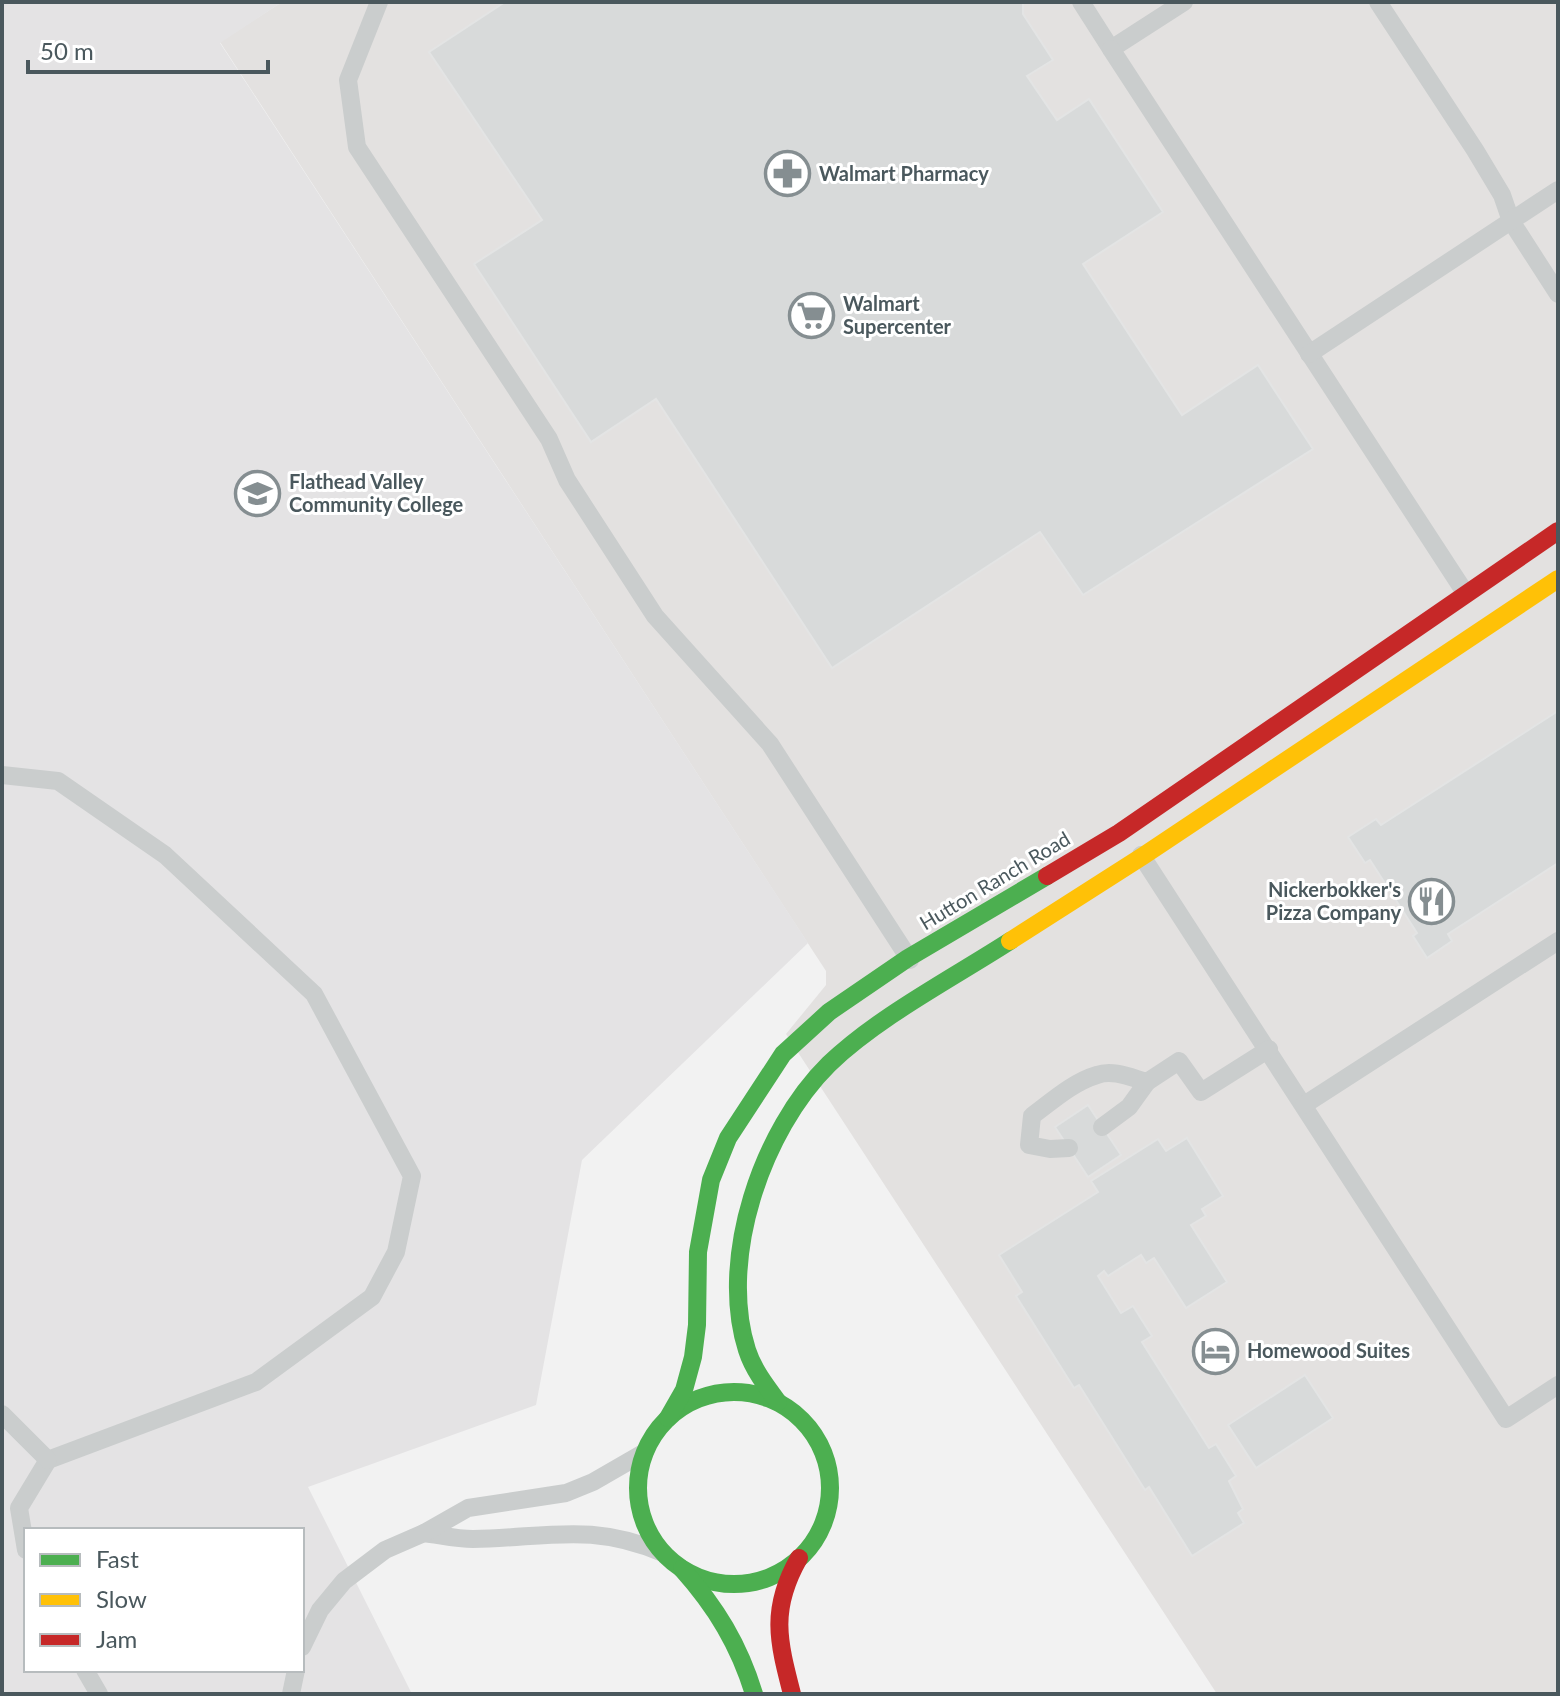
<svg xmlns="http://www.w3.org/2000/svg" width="1560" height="1696" viewBox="0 0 1560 1696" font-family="Lato,sans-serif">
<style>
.commercial{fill:#e3e1e0}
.education{fill:#e4e3e4;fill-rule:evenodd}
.building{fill:#d8dada;stroke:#e3e4e4;stroke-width:2}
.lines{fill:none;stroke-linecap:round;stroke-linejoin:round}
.lane{stroke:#cacdcd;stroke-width:18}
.fast{stroke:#4caf50;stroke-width:18}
.slow{stroke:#ffc107;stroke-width:18}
.jam{stroke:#c62828;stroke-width:18}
.labels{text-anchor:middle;stroke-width:6;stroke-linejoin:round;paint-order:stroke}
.poi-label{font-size:20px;font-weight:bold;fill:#4a585d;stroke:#fff;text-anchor:start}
.street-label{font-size:20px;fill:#4a585d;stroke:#fff}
</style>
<rect width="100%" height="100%" fill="#f2f2f2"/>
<polygon class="commercial" points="282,2 1558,2 1558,1694 1217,1694 786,1034 826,985 826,971 220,42"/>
<path class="education" d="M2,2h280l-62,41 588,900 -226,217 -46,245 -228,82 104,207h-410zM26,1530h276v140h-276z"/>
<g class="building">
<polygon points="505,2 1023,2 1023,14 1053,60 1027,76 1057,120 1089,99 1163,212 1083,264 1182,415 1258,365 1313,449 1083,595 1040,532 832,668 656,399 591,442 474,264 542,220 429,52"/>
<polygon points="1558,711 1558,863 1448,934 1452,941 1427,958 1413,936 1417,933 1370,860 1365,863 1348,837 1376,819 1381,825"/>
<polygon points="1088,1105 1121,1155 1088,1177 1055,1127"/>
<polygon points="1187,1138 1223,1196 1202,1209 1206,1216 1191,1225 1227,1282 1186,1308 1154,1258 1146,1263 1141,1255 1108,1276 1104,1271 1098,1276 1121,1313 1133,1306 1152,1336 1142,1342 1209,1448 1216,1444 1236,1476 1229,1481 1243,1509 1238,1513 1244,1523 1192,1556 1149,1487 1145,1490 1079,1385 1074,1388 1016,1296 1022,1292 999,1255 1098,1192 1091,1181 1158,1139 1166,1151"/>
<polygon points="1305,1375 1333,1418 1256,1468 1228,1425"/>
</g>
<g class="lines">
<g class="lane">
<polyline points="379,2 348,80 357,147 549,439 567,480 655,616 770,744 910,960"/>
<polyline points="1081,2 1111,49 1184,2"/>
<polyline points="1378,2 1475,150 1502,195 1511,221 1558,294"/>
<polyline points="1111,49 1466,594"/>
<polyline points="1309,354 1558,190"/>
<polyline points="2,775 58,781 165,855 314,994 412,1176 396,1252 372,1297 256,1382 48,1460 19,1508 26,1550"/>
<polyline points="1141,855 1506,1419 1558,1385"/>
<polyline points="1304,1105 1558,941"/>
<polyline points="1102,1127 1129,1107 1147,1082"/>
<path d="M1069,1148l-19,1 -21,-4 3,-29c19,-14 41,-34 65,-41 16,-6 35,3 50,7l32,-21 22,31 68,-43"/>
<polyline points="2,1414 48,1460"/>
<path d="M424,1533c16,2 33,6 49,6 73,-1 118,-17 190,14"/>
<polyline points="302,1647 320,1610 344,1581 385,1550 424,1533 468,1508 566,1493 593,1482 645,1452"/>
<polyline points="85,1670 99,1694"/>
<polyline points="291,1694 296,1670"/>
</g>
<g class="fast">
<circle cx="734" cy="1488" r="96"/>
<path d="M778,1402c-12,-16 -25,-33 -31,-52 -29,-91 15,-220 82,-286 49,-47 122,-85 181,-123"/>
<polyline points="668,1418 684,1390 693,1357 697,1325 698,1252 711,1180 728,1138 783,1054 829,1012 908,958 1047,876"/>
<path d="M682,1569c34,38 57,76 72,125"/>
</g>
<polyline class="slow" points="1010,941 1143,856 1558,579"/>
<g class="jam">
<polyline points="1047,876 1119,833 1558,531"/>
<path d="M792,1694c-14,-54 -22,-85 7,-136"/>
</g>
</g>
<defs>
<symbol id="pharmacy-ring" viewBox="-11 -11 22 22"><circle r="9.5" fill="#fff" stroke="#858e91" stroke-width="1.5"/><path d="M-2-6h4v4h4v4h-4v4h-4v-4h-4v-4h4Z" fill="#858e91"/></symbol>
<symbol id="supermarket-ring" viewBox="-11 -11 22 22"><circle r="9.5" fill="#fff" stroke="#858e91" stroke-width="1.5"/><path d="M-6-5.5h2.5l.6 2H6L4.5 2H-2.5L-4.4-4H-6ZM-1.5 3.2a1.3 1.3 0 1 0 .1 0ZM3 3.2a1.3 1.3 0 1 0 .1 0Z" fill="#858e91"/></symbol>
<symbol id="university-ring" viewBox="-11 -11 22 22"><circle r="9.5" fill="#fff" stroke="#858e91" stroke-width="1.5"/><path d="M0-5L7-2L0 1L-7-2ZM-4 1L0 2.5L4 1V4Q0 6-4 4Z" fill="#858e91"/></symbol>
<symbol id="restaurant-ring" viewBox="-11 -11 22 22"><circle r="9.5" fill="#fff" stroke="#858e91" stroke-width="1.5"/><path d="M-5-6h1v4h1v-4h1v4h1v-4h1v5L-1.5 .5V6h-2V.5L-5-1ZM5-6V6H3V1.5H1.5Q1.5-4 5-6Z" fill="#858e91"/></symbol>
<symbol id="hotel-ring" viewBox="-11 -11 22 22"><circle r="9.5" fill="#fff" stroke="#858e91" stroke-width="1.5"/><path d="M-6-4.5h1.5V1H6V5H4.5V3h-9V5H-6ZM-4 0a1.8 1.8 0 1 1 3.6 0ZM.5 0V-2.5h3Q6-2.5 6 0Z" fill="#858e91"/></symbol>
</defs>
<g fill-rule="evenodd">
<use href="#pharmacy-ring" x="762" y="148" width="51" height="51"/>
<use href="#supermarket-ring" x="786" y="290" width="51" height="51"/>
<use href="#university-ring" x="232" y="468" width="51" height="51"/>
<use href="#restaurant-ring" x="1406" y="876" width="51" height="51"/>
<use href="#hotel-ring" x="1190" y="1326" width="51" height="51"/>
</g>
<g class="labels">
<g class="poi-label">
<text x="819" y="181">Walmart Pharmacy</text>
<text x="843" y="311">Walmart<tspan x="843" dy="23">Supercenter</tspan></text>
<text x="289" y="489">Flathead Valley<tspan x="289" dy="23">Community College</tspan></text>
<text x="1401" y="897" text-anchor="end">Nickerbokker's<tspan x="1401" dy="23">Pizza Company</tspan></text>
<text x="1247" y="1358">Homewood Suites</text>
</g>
<g class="street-label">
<text transform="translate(995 881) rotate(-31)" y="7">Hutton Ranch Road</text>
</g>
</g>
<rect width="1560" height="1696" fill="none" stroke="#4a585d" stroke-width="8"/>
<rect x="24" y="1528" width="280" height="144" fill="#ffffff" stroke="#b7bcbe" stroke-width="2"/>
<rect x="40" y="1554" width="40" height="12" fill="#4caf50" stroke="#b7bcbe" stroke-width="2"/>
<text x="96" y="1568" font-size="24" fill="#4a585d">Fast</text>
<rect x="40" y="1594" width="40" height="12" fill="#ffc107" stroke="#b7bcbe" stroke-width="2"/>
<text x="96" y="1608" font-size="24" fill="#4a585d">Slow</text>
<rect x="40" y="1634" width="40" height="12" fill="#c62828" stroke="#b7bcbe" stroke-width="2"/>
<text x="96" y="1648" font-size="24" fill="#4a585d">Jam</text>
<path d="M28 60v12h240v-12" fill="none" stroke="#4a585d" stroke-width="4"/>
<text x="40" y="60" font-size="24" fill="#4a585d" stroke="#ffffff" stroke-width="6" paint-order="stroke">50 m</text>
</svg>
